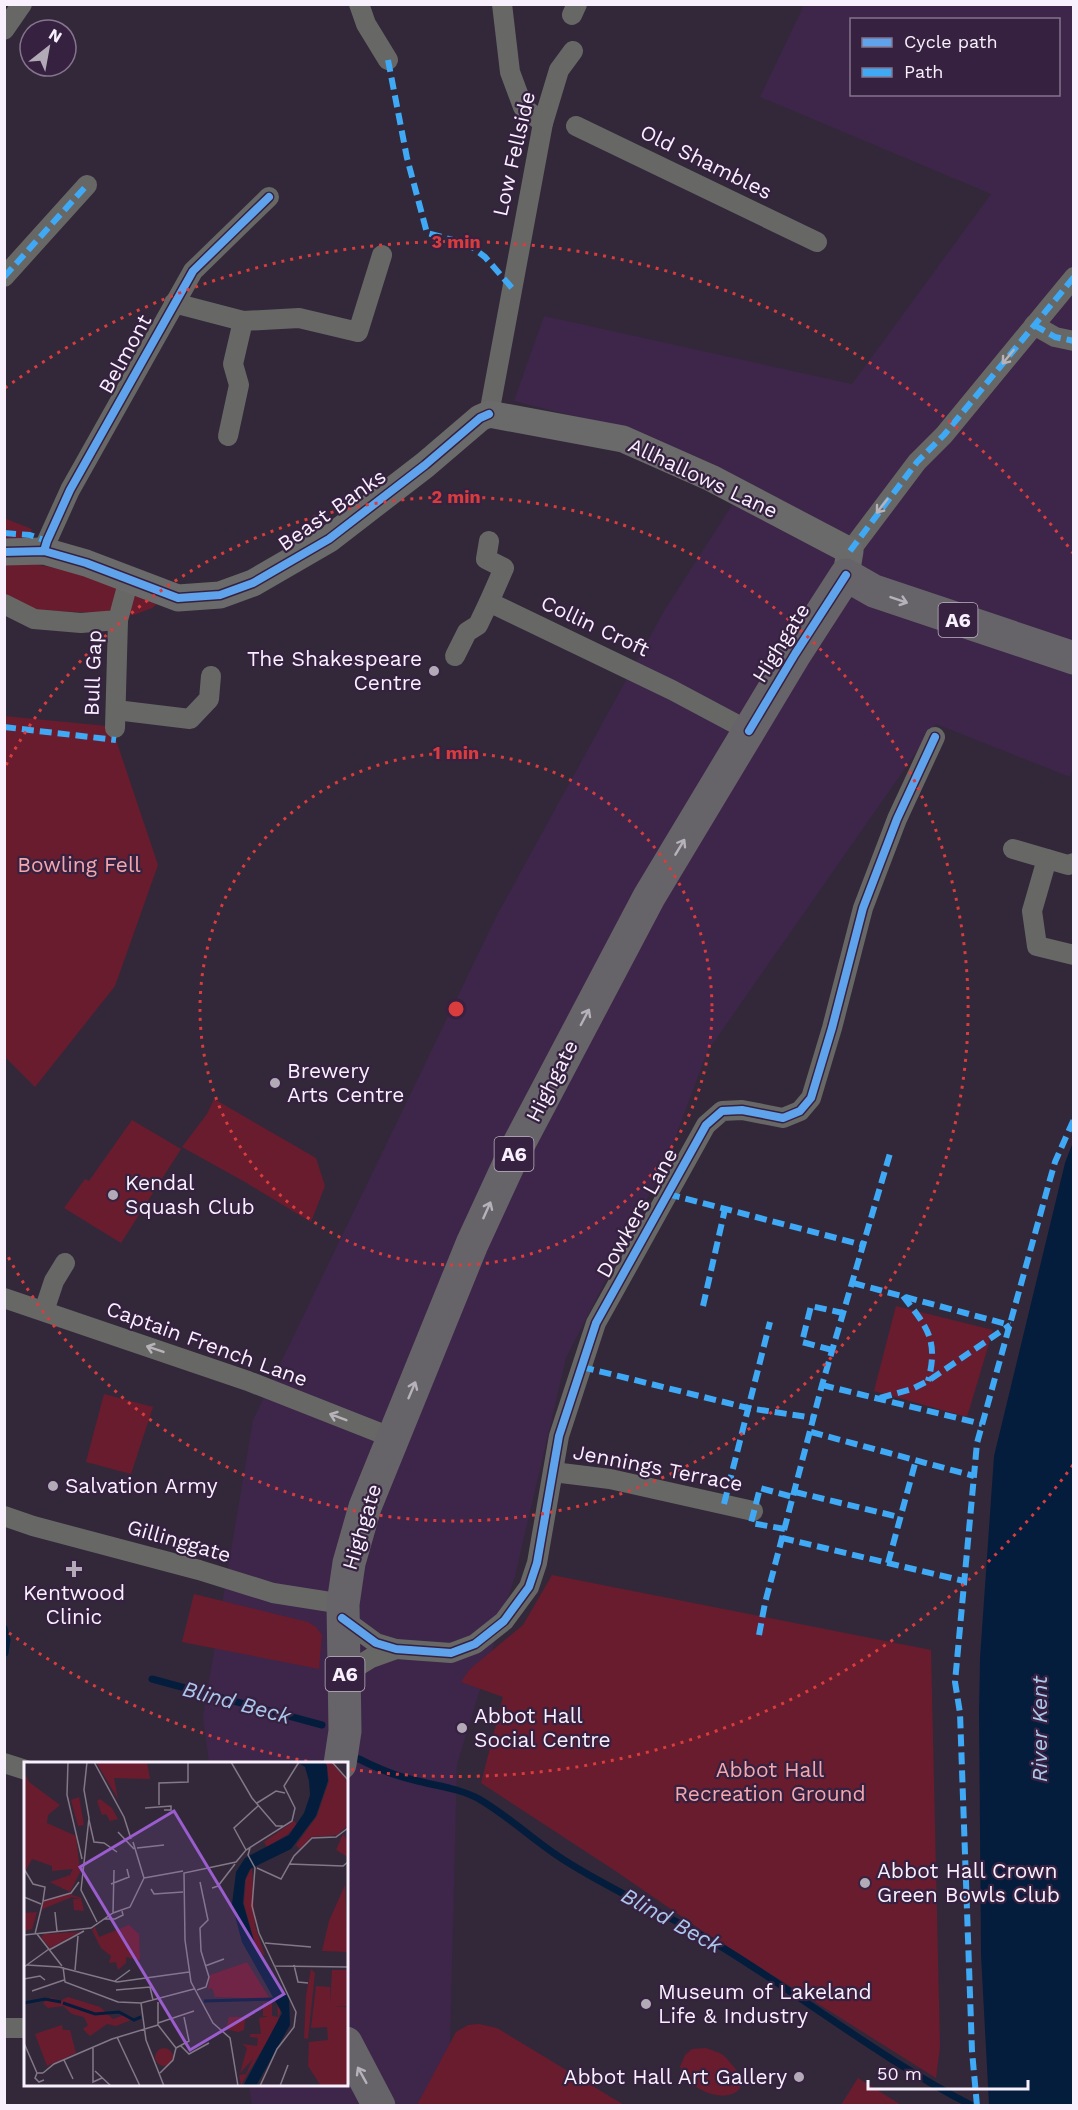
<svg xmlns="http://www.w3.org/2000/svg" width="1078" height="2110" viewBox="0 0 1078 2110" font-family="'Work Sans',sans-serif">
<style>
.built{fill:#3d2649;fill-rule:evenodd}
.green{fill:#691c2e}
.water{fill:#051d3d}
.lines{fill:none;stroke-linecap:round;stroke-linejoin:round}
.stream{stroke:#051d3d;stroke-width:7}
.street{stroke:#676866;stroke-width:20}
.secondary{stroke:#6a6a6a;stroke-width:27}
.highway{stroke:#666468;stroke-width:33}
.quiet{stroke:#3fa9f5;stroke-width:6;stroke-dasharray:12 6;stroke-linecap:butt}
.cycleway-casing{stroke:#362140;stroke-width:11}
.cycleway{stroke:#60a3ed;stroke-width:8}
.oneway{stroke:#b7b3b9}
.oneway2{stroke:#b6b1ba}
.ring{fill:none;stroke:#d93c3d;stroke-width:3;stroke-dasharray:3 6}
.poi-dot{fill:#b3aab8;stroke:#362140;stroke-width:2}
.labels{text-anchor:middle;stroke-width:4.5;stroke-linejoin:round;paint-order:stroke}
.shield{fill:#362140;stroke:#beb2c4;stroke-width:1.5}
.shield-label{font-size:20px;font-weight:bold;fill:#f8f0fd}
.street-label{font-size:21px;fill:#f8f0fd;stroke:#362140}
.poi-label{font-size:21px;fill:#f8f0fd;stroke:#362140;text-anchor:start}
.park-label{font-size:21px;fill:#f4a7ad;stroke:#362140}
.water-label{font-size:22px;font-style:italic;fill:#aac7ec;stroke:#362140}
.inset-river{fill:none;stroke:#051d3d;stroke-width:3}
.inset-road{fill:none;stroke:#827887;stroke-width:1.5}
.view{fill:#9a5dce;fill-opacity:0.15;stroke:#9a5dce;stroke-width:3}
.inset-edge{fill:none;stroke:#f8f0fd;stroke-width:3}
.centre{fill:#d93c3d;stroke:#362140;stroke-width:3}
.ring-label{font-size:18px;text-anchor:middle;font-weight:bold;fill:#d93c3d;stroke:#362140;stroke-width:4.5;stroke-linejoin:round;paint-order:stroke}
</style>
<rect width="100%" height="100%" fill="#332839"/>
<path class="built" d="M804,5h269v762l-3,10 -134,-53 -229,328 -40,108 -101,198 -51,218 -58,188 -8,319 -4,22h-193l-3,-20 97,-1v-320l-137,-1 -6,-46 50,-297 244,-505 167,-304 79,-123 -121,-60 -108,-27 30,-85 308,68 139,-190 -231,-97zM852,20h206v74h-206z"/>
<g class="green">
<polygon points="4,518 32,529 28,540 5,539"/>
<path d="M5,562c56,1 101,22 154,40l-7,6 -18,7 -97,-5 -32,-14z"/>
<polygon points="4,716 107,726 116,740 158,865 115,986 35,1087 5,1057"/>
<polygon points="214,1099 316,1158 325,1186 311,1222 245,1182 182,1147 207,1114"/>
<polygon points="132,1120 181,1149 121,1243 64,1208 85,1179 89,1181"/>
<polygon points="896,1306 993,1330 967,1417 874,1391"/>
<polygon points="104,1394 153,1407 131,1474 86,1462"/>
<polygon points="552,1575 931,1650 940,2047 936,2078 707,1934 617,1872 481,1783 503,1697 461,1682 470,1669 523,1625"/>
<polygon points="194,1594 308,1622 316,1627 322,1635 319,1669 182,1642"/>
<polygon points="479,2024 497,2028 624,2105 417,2105 456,2032 468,2025"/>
<path d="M706,2048c5,2 13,4 17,7 4,3 7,8 10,11 31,34 -33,44 -53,1l5,-12 7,-6z"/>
<polygon points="858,2078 901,2105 841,2105"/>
</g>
<polygon class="water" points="1073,1142 1073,2105 989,2105 981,1955 979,1712 980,1658 994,1456 1065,1163"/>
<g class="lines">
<g class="stream">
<polyline points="4,1628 7,1640 5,1653"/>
<polyline points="152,1679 322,1725"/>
<path d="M359,1759c18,9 35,17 55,21 22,6 45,8 65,19 31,18 56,43 85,61 50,32 105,55 156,86 85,52 164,115 253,160"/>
</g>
<g class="street">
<polyline points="359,4 366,24 388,60"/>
<polyline points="502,4 510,72 523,107 543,123"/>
<polyline points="572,15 577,4"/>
<polyline points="4,30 22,4"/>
<polyline points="576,126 817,242"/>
<polyline points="4,277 87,185"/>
<polyline points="174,303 243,321 299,318 358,332 382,255"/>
<polyline points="1034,325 1055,337 1074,341"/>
<polyline points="489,414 543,123 559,70 573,51"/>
<polyline points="228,436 239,385 233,364 243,321"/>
<polyline points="489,541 486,559 504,568 489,602 672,690 749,731"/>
<polyline points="44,551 47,541 70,490 193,271 269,197"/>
<polyline points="850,551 917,462 944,435 1074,277"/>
<polyline points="4,604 34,619 81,623 118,620 129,579"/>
<polyline points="455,656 467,632 478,625 489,602"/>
<polyline points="116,710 190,719 209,699 211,676"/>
<polyline points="115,728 118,620"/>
<polyline points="1013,849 1068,865 1074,863"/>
<polyline points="1047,859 1032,911 1037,946 1074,955"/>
<polyline points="4,1298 248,1381 393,1438"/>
<polyline points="44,1311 54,1281 65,1263"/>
<polyline points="553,1472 610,1479 753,1511"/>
<polyline points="4,1516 33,1526 199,1570 273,1593 343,1604"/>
<polyline points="342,1618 376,1643 396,1649 451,1653 475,1644 504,1621 529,1587 537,1563 559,1436 596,1323 706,1125 722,1111 742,1110 783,1118 800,1111 811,1098 832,1028 863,908 897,819 935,737"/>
<polyline points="345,1674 371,1658 396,1649"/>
<polyline points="4,1763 26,1770"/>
<polyline points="4,2028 26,2028"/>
</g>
<polyline class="secondary" points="4,552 44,551 86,563 178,598 220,595 253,583 329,539 425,465 480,418 489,414 623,439 711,478 850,551 846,575"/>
<g class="highway">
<polyline points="340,1764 345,1731 343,1604 349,1563 365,1507 472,1244 514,1153 649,897 795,654 846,575 874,591 1074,658"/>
<polyline points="346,2043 379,2106"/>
</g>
<g class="quiet">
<polyline points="388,60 407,158 427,233 468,244 485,257 512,288"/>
<polyline points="4,277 87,185"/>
<polyline points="1034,325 1055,337 1074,341"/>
<polyline points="4,533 30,535 47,541"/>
<polyline points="850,551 917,462 944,435 1074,277"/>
<polyline points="4,727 116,740"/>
<polyline points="668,1194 863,1245"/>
<polyline points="853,1283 1010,1325"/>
<path d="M903,1296c24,31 36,44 25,85"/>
<polyline points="703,1306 725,1209"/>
<polyline points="832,1350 802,1342 811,1306 843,1313"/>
<polyline points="582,1367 748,1408 814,1418"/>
<polyline points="822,1385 982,1424"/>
<polyline points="880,1398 912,1389 928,1381 1010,1325"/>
<polyline points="811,1432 974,1476"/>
<polyline points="795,1492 899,1517"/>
<polyline points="724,1504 770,1322"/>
<polyline points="785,1529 751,1523 760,1488 793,1497"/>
<polyline points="782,1538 964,1581"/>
<polyline points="888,1563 916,1460"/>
<polyline points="759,1635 765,1603 822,1385 891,1150"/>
<polyline points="977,2106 972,2051 960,1713 955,1682 977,1443 1049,1183 1055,1162 1074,1119"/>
</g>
<defs>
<g id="cycleway">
<polyline points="44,551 47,541 70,490 193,271 269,197"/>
<polyline points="4,552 44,551 86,563 178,598 220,595 253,583 329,539 425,465 480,418 489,414"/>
<polyline points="749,731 795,654 846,575"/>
<polyline points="342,1618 376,1643 396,1649 451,1653 475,1644 504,1621 529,1587 537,1563 559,1436 596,1323 706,1125 722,1111 742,1110 783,1118 800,1111 811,1098 832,1028 863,908 897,819 935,737"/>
</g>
</defs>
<use href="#cycleway" class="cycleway-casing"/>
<use href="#cycleway" class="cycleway"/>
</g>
<defs><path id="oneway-shaft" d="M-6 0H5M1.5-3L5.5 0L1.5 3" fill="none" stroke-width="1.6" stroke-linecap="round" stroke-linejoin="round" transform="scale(1.5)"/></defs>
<g class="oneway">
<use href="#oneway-shaft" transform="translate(1008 357) rotate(129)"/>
<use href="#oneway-shaft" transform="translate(882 506) rotate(128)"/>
<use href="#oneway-shaft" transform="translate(155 1349) rotate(-161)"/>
<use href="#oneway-shaft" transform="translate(338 1417) rotate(-159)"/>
</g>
<g class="oneway2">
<use href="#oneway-shaft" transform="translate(899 600) rotate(19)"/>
<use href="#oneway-shaft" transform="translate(680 847) rotate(-59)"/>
<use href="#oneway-shaft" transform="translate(585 1017) rotate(-62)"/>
<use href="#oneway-shaft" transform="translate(487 1210) rotate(-66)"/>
<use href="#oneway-shaft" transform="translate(412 1390) rotate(-67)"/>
<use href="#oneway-shaft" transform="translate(362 2075) rotate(-119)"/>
</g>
<g class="ring">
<circle cx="456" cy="1009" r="256"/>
<path d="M6 765A512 512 0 1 1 6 1253"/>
<path d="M1073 1465A767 767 0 0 1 349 1769M316 1763A767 767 0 0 1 5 1630M5 388A767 767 0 0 1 1073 553"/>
</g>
<g class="poi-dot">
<circle cx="434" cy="671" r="6"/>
<circle cx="275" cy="1083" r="6"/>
<circle cx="113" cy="1195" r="6"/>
<circle cx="53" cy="1486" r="6"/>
<path d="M71 1560h6v6h6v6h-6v6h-6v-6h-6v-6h6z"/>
<circle cx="462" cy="1728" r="6"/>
<circle cx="865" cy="1883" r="6"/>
<circle cx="646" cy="2004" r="6"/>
<circle cx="799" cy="2077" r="6"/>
</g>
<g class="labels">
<g class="shield">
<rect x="938.5" y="603" width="39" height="34" rx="4.5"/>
<rect x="494.5" y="1137" width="39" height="34" rx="4.5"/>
<rect x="325.5" y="1657" width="39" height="34" rx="4.5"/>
</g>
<g class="shield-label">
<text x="958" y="627">A6</text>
<text x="514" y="1161">A6</text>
<text x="345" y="1681">A6</text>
</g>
<g class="street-label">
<text transform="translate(514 154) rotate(-77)" y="7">Low Fellside</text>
<text transform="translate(706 162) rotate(26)" y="7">Old Shambles</text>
<text transform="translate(125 354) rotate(-61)" y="7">Belmont</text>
<text transform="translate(703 478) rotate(25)" y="7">Allhallows Lane</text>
<text transform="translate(332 510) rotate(-35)" y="7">Beast Banks</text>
<text transform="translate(595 626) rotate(25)" y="7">Collin Croft</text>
<text transform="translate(781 643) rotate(-58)" y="7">Highgate</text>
<text transform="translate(93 673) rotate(-88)" y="7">Bull Gap</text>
<text transform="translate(552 1081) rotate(-63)" y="7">Highgate</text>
<text transform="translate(637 1213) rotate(-61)" y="7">Dowkers Lane</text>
<text transform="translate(207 1344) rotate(20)" y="7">Captain French Lane</text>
<text transform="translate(658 1468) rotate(11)" y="7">Jennings Terrace</text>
<text transform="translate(362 1527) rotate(-73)" y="7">Highgate</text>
<text transform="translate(179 1541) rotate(16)" y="7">Gillinggate</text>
</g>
<g class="poi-label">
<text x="422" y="666" text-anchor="end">The Shakespeare<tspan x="422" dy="24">Centre</tspan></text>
<text x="287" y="1078">Brewery<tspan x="287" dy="24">Arts Centre</tspan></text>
<text x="125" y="1190">Kendal<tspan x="125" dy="24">Squash Club</tspan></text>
<text x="65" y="1493">Salvation Army</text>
<text x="74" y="1600" text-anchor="middle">Kentwood<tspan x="74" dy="24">Clinic</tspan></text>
<text x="474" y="1723">Abbot Hall<tspan x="474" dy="24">Social Centre</tspan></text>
<text x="877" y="1878">Abbot Hall Crown<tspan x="877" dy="24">Green Bowls Club</tspan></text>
<text x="658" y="1999">Museum of Lakeland<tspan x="658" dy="24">Life &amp; Industry</tspan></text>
<text x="787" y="2084" text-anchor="end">Abbot Hall Art Gallery</text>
</g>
<g class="park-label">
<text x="79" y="872">Bowling Fell</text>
<text x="770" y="1777">Abbot Hall<tspan x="770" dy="24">Recreation Ground</tspan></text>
</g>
<g class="water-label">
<text transform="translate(237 1702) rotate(15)" y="8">Blind Beck</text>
<text transform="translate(1039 1729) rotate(-90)" y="8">River Kent</text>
<text transform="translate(672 1920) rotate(29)" y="8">Blind Beck</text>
</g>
</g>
<g transform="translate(24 1762)">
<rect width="324" height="324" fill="#332839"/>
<path d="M72,0h51l3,17 -36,-1 4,21zM307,0l17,19v44l-11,10 -26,2 -11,12 -4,-4 21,-29 12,-35 -3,-18zM0,10l5,10 31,23 -12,10 -1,8 29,13 4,36 -10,20 -20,-10 20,-7 3,-6 -21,2v-5l-20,-7 -8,15zM55,35l5,28 -6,1 -7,-26zM76,37l12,9 6,11 -8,2 -4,-7 -4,1 -5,-14zM270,59l3,3 -9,10 -21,13 -3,-5zM319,72l5,7v16l-12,-7zM228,106l3,58 10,30 -9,-8 -12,-44 2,-26zM321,123l3,67 -26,-1 7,-30zM46,132l11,4 3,13 -10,-1 -1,-11h7l-8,-2 -32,13 5,-10zM13,150l-5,17 -8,2v-18zM105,163l10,9 1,26 -14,-3v6l-8,7 -2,-8 -7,1 2,-7 -10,-8 -9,-18 3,-3 4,10zM56,170l-30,16 -9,-11 3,-3zM223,200l23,37 -55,-2 -3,-9 -4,1 2,-14zM287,207l4,4 -7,66 -4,-1 2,-42zM308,208h16v36l-13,1h13v79h-27l-13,-20 1,-24 19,-2 -1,-13 -16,1 5,-42 14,1v16zM27,235l9,4 8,-4 32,10 13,12 11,-4 7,5 -15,6 -9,-2 -17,12 -7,-7 5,-4 -4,-8 -12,-3 -9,-8 -15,2 -5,-5zM253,239l4,7 -4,17 -36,60 -2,-10 7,-1 7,-15 -13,14 7,-25 -5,-4 15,2 1,-8 -8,-1v-3h11l-2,-16 10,-2h-6v-13h9v13l6,1zM205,255h24l-8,2 -1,11 -6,2 -12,-3zM38,263l1,5h7l6,23 -29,13 -12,-32zM131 295a9 9 0 1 1 18 0a9 9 0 1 1-18 0Z" fill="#691c2e"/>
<path d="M273,0h28l2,4 1,15 -12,35 -25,33 -41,20 -5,11 -2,23 13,45 33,51 1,26 -34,61h-13l39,-73 -40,-71 -10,-38 4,-32 9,-14 44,-23 15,-22 6,-18 -1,-14 -4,-14z" fill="#051d3d"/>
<path class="inset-river" d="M180,239l72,-2M0,241l21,-4 16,3M39,241l32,11 24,-2 15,8 7,-3"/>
<path class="inset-road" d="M44,0l-1,33 15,64M63,0l-3,28 5,28 -8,72 16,32M70,0l30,55 7,22M207,0l21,36 24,28h7M308,0l16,18M233,41l19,-12 9,2M135,43v-22l29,-1v-20M121,46l26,-2v4h-7M65,58l5,22 10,1 13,9M94,70l16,17M109,80l11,36M113,86l27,-3M226,86l-2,7 7,13 -3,38 7,27 37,79 -2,15 -17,22 -17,37M222,88l-12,-22 24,-22M265,102l54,2 5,-4M233,106l24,11 13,-23 18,-18 24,-1 12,-9M0,107l9,15 12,3 -2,14M120,116l39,-7M87,122l18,-7 -2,-8M188,126l6,-2 17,-22M127,127l3,5 29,-2M0,135l17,7M31,150l2,19M89,151l1,-43M80,157h11l8,-4 -1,-4M11,172l8,-33 28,-8 8,-11M13,172l25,32M0,173l67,-7 22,-15 17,-6 14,-29M241,181l46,4M25,188l35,-19M3,203l32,2 58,15 72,-10M270,203l4,17 10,1M181,204l19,-7M250,204l74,1M0,205l25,-18M39,205l2,15 53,20 23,1 53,-14M51,208l3,-34M0,217l16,-3 5,4M91,219l15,-11M92,228l34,-3 3,13M173,228l9,-3 3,-10 -8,-26 -1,-23 8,-8 -8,-38M8,229l32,-11M134,240v23l18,23M117,241l5,37 18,46M134,261l36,-12M93,275l23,49M0,281l13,30M157,284l8,8 20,-11M69,286v34l9,-4M152,286l13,-7 -5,-24M40,298l9,19M71,309l16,15M19,311l11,-9 58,-25 46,-14M19,311h-6l-2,5 4,4 5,-2M136,311l13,-13 3,-12M214,324l-8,-48 -17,-15 -22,-41 -6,-42 -1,-67 52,-11 10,-12 46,-29 3,-13 -11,-22 15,-24M256,324l8,-21"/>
<path class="view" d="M150,49l110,183 -94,56 -110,-183z"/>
<rect width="324" height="324" class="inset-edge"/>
</g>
<circle cx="456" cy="1009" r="9" class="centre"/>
<g class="ring-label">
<text x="456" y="248">3 min</text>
<text x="456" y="503">2 min</text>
<text x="456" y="759">1 min</text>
</g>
<rect width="1078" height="2110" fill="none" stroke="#f8f0fd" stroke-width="12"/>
<rect x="850" y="18" width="210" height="78" fill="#362140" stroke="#84748c" stroke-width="1.5"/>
<rect x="862" y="38" width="30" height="9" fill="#60a3ed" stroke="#84748c" stroke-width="1.5"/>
<text x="904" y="48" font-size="18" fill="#f8f0fd">Cycle path</text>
<rect x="862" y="68" width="30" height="9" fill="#3fa9f5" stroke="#84748c" stroke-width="1.5"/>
<text x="904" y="78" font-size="18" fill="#f8f0fd">Path</text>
<g transform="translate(48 48) rotate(31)"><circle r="28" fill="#362140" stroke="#84748c" stroke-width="1.5"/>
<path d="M0-4.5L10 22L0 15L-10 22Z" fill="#b3aab8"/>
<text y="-9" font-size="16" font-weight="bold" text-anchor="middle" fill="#f8f0fd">N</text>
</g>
<path d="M868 2080v9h160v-9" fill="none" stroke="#f8f0fd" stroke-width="3"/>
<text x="877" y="2080" font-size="18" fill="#f8f0fd" stroke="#362140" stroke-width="4.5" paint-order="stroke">50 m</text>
</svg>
